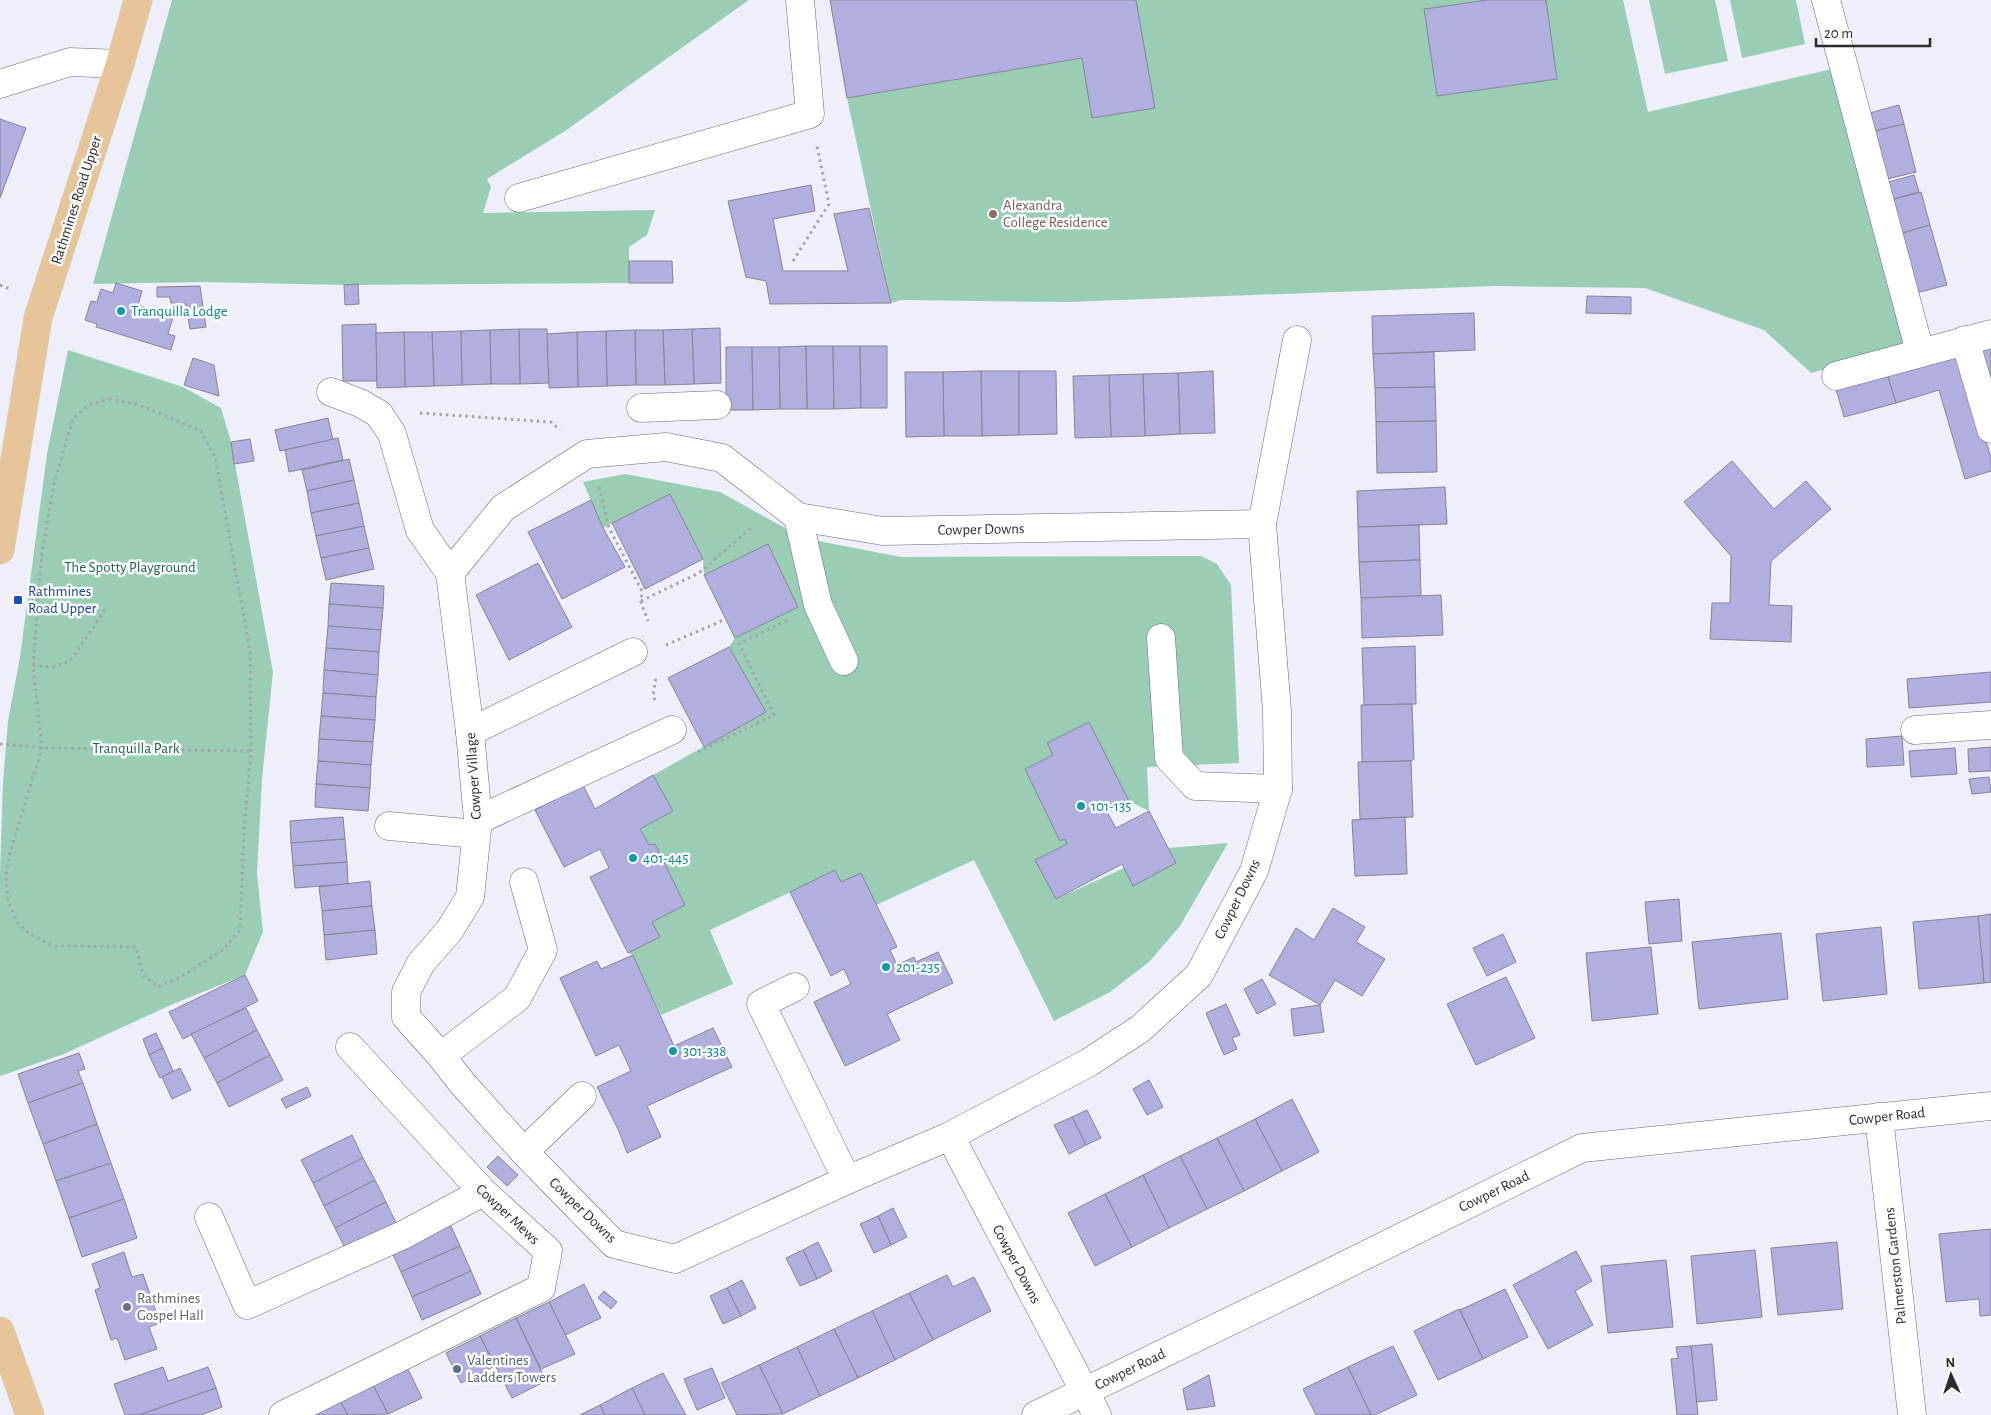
<svg xmlns="http://www.w3.org/2000/svg" width="1991" height="1415" viewBox="0 0 1991 1415" font-family="'Alegreya Sans',sans-serif">
<style>
.green{fill:#99ceb4}
.building{fill:#b1aee0;stroke:#858590}
.lines{fill:none;stroke-linecap:round;stroke-linejoin:round}
.minor-casing{stroke:#696973;stroke-width:29}
.major-casing{stroke:#d0d0d1;stroke-width:29}
.path{stroke:#a4a4ad;stroke-width:3;stroke-dasharray:2.5 4;stroke-linecap:butt}
.minor{stroke:#fff;stroke-width:28}
.major{stroke:#e6c598;stroke-width:28}
.education-dot{fill:#8d6e63;stroke:#fefefe;stroke-width:2}
.culture-dot{fill:#0f9aa8;stroke:#fefefe;stroke-width:2}
.transit-dot{fill:#1a4fb4;stroke:#fefefe;stroke-width:2}
.worship-dot{fill:#6b7280;stroke:#fefefe;stroke-width:2}
.service-dot{fill:#5c6f8a;stroke:#fefefe;stroke-width:2}
.labels{text-anchor:middle;stroke-width:5;stroke-linejoin:round;paint-order:stroke}
.street-label{font-size:15px;fill:#2b2b30;stroke:#fefefe}
.education-label{font-size:15px;fill:#785e54;stroke:#fefefe;text-anchor:start}
.culture-label{font-size:15px;fill:#0d838f;stroke:#fefefe;text-anchor:start}
.park-label{font-size:15px;fill:#1f6348;stroke:#fefefe}
.transit-label{font-size:15px;fill:#164399;stroke:#fefefe;text-anchor:start}
.worship-label{font-size:15px;fill:#5b616d;stroke:#fefefe;text-anchor:start}
.service-label{font-size:15px;fill:#4e5e75;stroke:#fefefe;text-anchor:start}
</style>
<rect width="100%" height="100%" fill="#efeffb"/>
<g class="green">
<polygon points="172,0 749,0 565,131 487,179 491,187 483,213 655,210 647,235 629,247 629,283 344,285 202,282 93,284"/>
<polygon points="1136,0 1488,0 1424,9 1437,96 1557,79 1546,0 1623,0 1648,112 1836,68 1906,347 1811,373 1764,330 1645,288 1494,286 1068,302 901,300 891,303 847,98 1082,58 1092,118 1154,108"/>
<polygon points="1649,0 1715,0 1728,61 1665,74"/>
<polygon points="1730,0 1796,0 1805,44 1742,58"/>
<polygon points="68,350 183,387 221,408 231,442 273,672 262,779 257,873 263,932 245,975 173,1004 64,1054 0,1076 0,872 3,783 8,721 20,657 47,454"/>
<polygon points="625,474 720,492 803,538 901,557 1201,556 1217,564 1231,585 1239,763 1147,767 1149,811 1129,801 1089,722 1047,743 1053,755 1025,769 1060,841 1065,839 1067,844 1035,860 1056,899 1124,868 1133,886 1176,863 1168,848 1228,843 1180,926 1149,962 1110,992 1054,1021 974,860 876,905 841,882 835,871 710,930 733,984 661,1015 633,955 628,953 652,922 685,905 655,844 649,845 640,829 673,811 653,775 766,712 729,647 735,638 798,607 768,544 704,575 703,559 670,494 603,528 583,482"/>
</g>
<g class="building">
<polygon points="830,0 1136,0 1155,108 1092,118 1082,58 847,98"/>
<polygon points="1488,0 1546,0 1557,79 1437,96 1424,9"/>
<polygon points="1899,105 1904,124 1871,132 1866,114"/>
<polygon points="0,119 26,128 0,198"/>
<polygon points="1904,124 1916,172 1883,180 1871,132"/>
<polygon points="1914,175 1919,192 1890,200 1885,183"/>
<polygon points="811,185 815,211 773,219 783,271 848,271 834,214 869,208 891,303 770,304 766,281 746,277 728,201"/>
<polygon points="1921,192 1930,225 1899,234 1890,200"/>
<polygon points="1930,225 1947,285 1916,293 1899,234"/>
<polygon points="629,261 672,261 673,283 629,283"/>
<polygon points="116,283 142,291 138,305 173,317 168,334 175,336 171,350 96,327 97,324 85,320 91,301 97,302 101,289 113,293"/>
<polygon points="358,284 359,304 345,305 344,285"/>
<polygon points="200,286 206,327 190,329 186,304 171,303 170,297 157,297 157,287"/>
<polygon points="1587,296 1631,297 1631,314 1586,313"/>
<polygon points="1474,313 1475,350 1373,354 1372,316"/>
<polygon points="376,324 377,381 343,381 342,325"/>
<polygon points="720,328 721,383 694,384 692,329"/>
<polygon points="519,329 547,329 549,383 520,384"/>
<polygon points="519,329 520,384 491,384 490,330"/>
<polygon points="692,329 694,384 665,385 663,330"/>
<polygon points="490,330 491,384 462,385 461,331"/>
<polygon points="635,330 663,330 665,385 636,385"/>
<polygon points="635,330 636,385 607,386 606,331"/>
<polygon points="461,331 462,385 434,386 432,332"/>
<polygon points="606,331 607,386 578,387 577,332"/>
<polygon points="404,332 432,332 434,386 405,387"/>
<polygon points="404,332 405,387 377,388 376,333"/>
<polygon points="577,332 578,387 549,388 547,334"/>
<polygon points="806,346 833,346 834,409 807,409"/>
<polygon points="806,346 807,409 780,409 779,347"/>
<polygon points="833,346 860,346 861,408 834,409"/>
<polygon points="860,346 887,346 887,408 861,408"/>
<polygon points="1991,346 1991,376 1983,378 1975,351"/>
<polygon points="726,347 752,347 753,410 726,410"/>
<polygon points="752,347 779,347 780,409 753,410"/>
<polygon points="1434,352 1435,387 1375,388 1373,354"/>
<polygon points="1960,353 1991,458 1991,471 1965,479 1939,390 1896,403 1887,374"/>
<polygon points="193,358 214,365 219,396 184,385"/>
<polygon points="981,371 1019,371 1019,435 982,436"/>
<polygon points="981,371 982,436 944,436 943,372"/>
<polygon points="1019,371 1056,371 1057,434 1019,435"/>
<polygon points="1213,371 1215,433 1180,434 1178,373"/>
<polygon points="905,372 943,372 944,436 906,437"/>
<polygon points="1178,373 1180,434 1145,436 1143,374"/>
<polygon points="1143,374 1145,436 1111,437 1109,375"/>
<polygon points="1887,374 1896,403 1844,417 1836,389"/>
<polygon points="1109,375 1111,437 1075,438 1073,376"/>
<polygon points="1435,387 1436,421 1376,422 1375,388"/>
<polygon points="328,418 333,440 280,451 275,430"/>
<polygon points="1436,421 1437,472 1377,473 1376,422"/>
<polygon points="338,438 343,460 289,472 285,450"/>
<polygon points="250,439 254,461 234,464 231,442"/>
<polygon points="349,459 354,480 307,491 302,470"/>
<polygon points="1732,461 1774,509 1806,481 1831,509 1771,561 1769,605 1792,606 1791,642 1710,639 1712,603 1730,603 1731,556 1684,502"/>
<polygon points="354,480 359,503 311,513 307,491"/>
<polygon points="1445,487 1447,524 1358,527 1357,491"/>
<polygon points="670,494 703,559 645,589 612,523"/>
<polygon points="591,500 603,528 625,567 562,599 528,532"/>
<polygon points="359,503 364,526 316,536 311,513"/>
<polygon points="1419,525 1420,560 1359,562 1358,527"/>
<polygon points="364,526 369,548 321,558 316,536"/>
<polygon points="768,544 798,607 735,638 704,575"/>
<polygon points="369,548 374,569 326,580 321,558"/>
<polygon points="1420,560 1421,596 1361,598 1359,562"/>
<polygon points="538,563 572,627 509,660 476,595"/>
<polygon points="331,583 384,586 383,608 329,604"/>
<polygon points="1441,595 1443,635 1362,638 1361,598"/>
<polygon points="329,604 383,608 381,630 328,626"/>
<polygon points="328,626 381,630 379,652 326,648"/>
<polygon points="1415,646 1416,704 1364,705 1362,648"/>
<polygon points="729,647 766,712 704,747 668,678"/>
<polygon points="326,648 379,652 378,675 324,670"/>
<polygon points="324,670 378,675 376,697 323,693"/>
<polygon points="1991,672 1991,702 1909,708 1907,679"/>
<polygon points="323,693 376,697 375,720 321,716"/>
<polygon points="1412,704 1414,759 1411,761 1362,762 1361,705"/>
<polygon points="321,716 375,720 373,742 319,739"/>
<polygon points="1089,722 1129,801 1107,812 1116,828 1149,811 1176,863 1133,886 1122,864 1056,899 1035,860 1067,844 1065,839 1060,841 1025,769 1053,755 1047,743"/>
<polygon points="1902,736 1904,765 1867,767 1866,739"/>
<polygon points="319,739 373,742 371,765 318,761"/>
<polygon points="1991,747 1991,771 1969,772 1968,749"/>
<polygon points="1955,748 1957,774 1911,777 1909,751"/>
<polygon points="318,761 371,765 370,788 316,784"/>
<polygon points="1411,761 1413,817 1360,819 1358,762"/>
<polygon points="653,775 673,811 640,829 649,845 655,844 685,905 652,922 660,937 628,953 590,877 609,868 600,849 564,867 535,810 583,785 595,809"/>
<polygon points="1989,777 1991,792 1972,794 1969,779"/>
<polygon points="316,784 370,788 368,811 315,807"/>
<polygon points="343,817 345,839 291,843 290,821"/>
<polygon points="1405,817 1407,874 1355,876 1352,820"/>
<polygon points="345,839 347,862 293,866 291,843"/>
<polygon points="347,862 348,884 295,888 293,866"/>
<polygon points="835,870 841,882 861,873 897,947 890,950 897,965 914,957 916,962 938,952 953,983 887,1014 900,1040 845,1066 814,1002 851,984 844,969 831,976 790,892"/>
<polygon points="370,881 372,906 322,911 319,887"/>
<polygon points="1679,899 1682,941 1649,944 1645,902"/>
<polygon points="372,906 375,930 324,935 322,911"/>
<polygon points="1333,908 1365,927 1356,942 1385,959 1362,996 1335,980 1320,1005 1269,975 1296,928 1314,940"/>
<polygon points="1991,914 1991,982 1984,983 1978,916"/>
<polygon points="1978,916 1984,983 1919,989 1913,922"/>
<polygon points="1881,927 1887,994 1823,1001 1816,934"/>
<polygon points="375,930 377,954 326,960 324,935"/>
<polygon points="1781,933 1788,999 1699,1009 1692,942"/>
<polygon points="1503,934 1516,962 1487,976 1473,948"/>
<polygon points="1651,947 1658,1014 1592,1021 1586,953"/>
<polygon points="633,955 674,1046 713,1028 732,1067 647,1106 661,1137 627,1153 619,1131 597,1087 631,1071 619,1045 596,1056 560,978 597,961 601,969"/>
<polygon points="245,975 258,1001 183,1039 169,1012"/>
<polygon points="1506,977 1535,1038 1476,1065 1447,1004"/>
<polygon points="1262,979 1276,1004 1257,1014 1244,989"/>
<polygon points="1226,1004 1240,1035 1232,1038 1237,1049 1224,1055 1206,1013"/>
<polygon points="1320,1005 1324,1032 1294,1036 1291,1009"/>
<polygon points="246,1008 257,1030 204,1058 191,1034"/>
<polygon points="257,1030 270,1055 217,1083 204,1058"/>
<polygon points="156,1033 163,1048 149,1055 143,1039"/>
<polygon points="163,1048 173,1071 160,1078 149,1055"/>
<polygon points="79,1053 85,1069 78,1071 83,1083 28,1103 18,1074"/>
<polygon points="270,1055 283,1080 229,1107 217,1083"/>
<polygon points="180,1068 191,1090 172,1099 162,1077"/>
<polygon points="1149,1080 1163,1107 1147,1115 1133,1089"/>
<polygon points="83,1083 97,1124 43,1144 28,1103"/>
<polygon points="307,1087 311,1096 286,1108 281,1099"/>
<polygon points="1292,1099 1319,1152 1282,1171 1255,1119"/>
<polygon points="1087,1110 1101,1138 1086,1145 1072,1117"/>
<polygon points="1072,1117 1086,1145 1069,1154 1054,1125"/>
<polygon points="1255,1119 1282,1171 1244,1191 1217,1138"/>
<polygon points="97,1124 111,1163 56,1181 43,1144"/>
<polygon points="352,1135 363,1158 313,1183 301,1160"/>
<polygon points="1217,1138 1244,1191 1207,1209 1180,1156"/>
<polygon points="498,1156 518,1175 507,1186 487,1167"/>
<polygon points="1180,1156 1207,1209 1169,1228 1143,1175"/>
<polygon points="363,1158 375,1180 324,1206 313,1183"/>
<polygon points="111,1163 124,1199 69,1218 56,1181"/>
<polygon points="1143,1175 1169,1228 1132,1247 1105,1194"/>
<polygon points="375,1180 386,1202 335,1228 324,1206"/>
<polygon points="1105,1194 1132,1247 1095,1266 1068,1213"/>
<polygon points="124,1199 137,1238 82,1257 69,1218"/>
<polygon points="386,1202 397,1225 346,1250 335,1228"/>
<polygon points="893,1208 907,1237 891,1245 878,1216"/>
<polygon points="878,1216 891,1245 874,1253 860,1224"/>
<polygon points="449,1222 460,1246 401,1272 390,1248"/>
<polygon points="1991,1229 1991,1315 1980,1316 1979,1299 1946,1302 1939,1234"/>
<polygon points="818,1242 832,1271 817,1279 803,1250"/>
<polygon points="1837,1242 1843,1309 1778,1315 1771,1248"/>
<polygon points="460,1246 471,1271 412,1297 401,1272"/>
<polygon points="803,1250 817,1279 800,1286 786,1258"/>
<polygon points="1755,1250 1762,1317 1697,1324 1691,1256"/>
<polygon points="1576,1251 1592,1281 1575,1291 1593,1325 1548,1349 1513,1285"/>
<polygon points="124,1252 132,1277 143,1274 160,1323 149,1327 157,1349 125,1360 117,1338 111,1340 95,1290 100,1288 92,1264"/>
<polygon points="1666,1260 1673,1327 1608,1333 1601,1266"/>
<polygon points="471,1271 481,1294 422,1320 412,1297"/>
<polygon points="947,1275 953,1287 974,1277 991,1311 933,1340 909,1293"/>
<polygon points="742,1280 756,1308 741,1316 727,1288"/>
<polygon points="584,1284 601,1318 565,1335 549,1302"/>
<polygon points="727,1288 741,1316 723,1324 710,1296"/>
<polygon points="1505,1289 1528,1337 1483,1359 1460,1310"/>
<polygon points="604,1291 617,1302 611,1309 598,1298"/>
<polygon points="909,1293 933,1340 895,1360 872,1311"/>
<polygon points="549,1302 575,1354 541,1369 516,1318"/>
<polygon points="1459,1309 1483,1359 1438,1380 1414,1331"/>
<polygon points="872,1311 895,1360 858,1378 834,1329"/>
<polygon points="516,1318 546,1381 512,1398 480,1336"/>
<polygon points="834,1329 858,1378 820,1396 797,1347"/>
<polygon points="480,1336 495,1366 461,1383 446,1353"/>
<polygon points="1712,1344 1717,1400 1696,1402 1691,1346"/>
<polygon points="1393,1346 1417,1395 1375,1415 1371,1415 1348,1367"/>
<polygon points="1691,1346 1698,1415 1677,1415 1671,1359 1678,1358 1676,1347"/>
<polygon points="797,1347 820,1396 783,1414 759,1365"/>
<polygon points="759,1365 783,1414 737,1415 721,1383"/>
<polygon points="163,1367 168,1381 208,1367 216,1388 139,1415 125,1415 114,1384"/>
<polygon points="407,1367 422,1398 388,1414 373,1385"/>
<polygon points="1348,1367 1371,1415 1316,1415 1303,1389"/>
<polygon points="712,1368 725,1398 697,1410 684,1379"/>
<polygon points="663,1373 686,1415 645,1415 632,1388"/>
<polygon points="1209,1375 1215,1406 1187,1410 1183,1389"/>
<polygon points="373,1385 388,1414 348,1415 340,1401"/>
<polygon points="216,1388 222,1407 201,1415 139,1415"/>
<polygon points="632,1388 645,1415 605,1415 600,1405"/>
<polygon points="340,1401 348,1415 313,1415"/>
<polygon points="600,1405 605,1415 580,1415"/>
</g>
<g class="lines">
<defs>
<g id="minor">
<polyline points="1826,0 1920,352"/>
<polyline points="0,84 70,62 120,64"/>
<polyline points="519,198 810,114 800,0"/>
<polyline points="1965,340 1991,429"/>
<polyline points="1836,376 1991,334"/>
<polyline points="331,392 360,403 379,414 392,434 420,530 450,573 470,732 478,820 470,897 449,931 421,963 406,992 406,1017 441,1056 462,1083 524,1152 614,1244 675,1259 847,1180 950,1136 1088,1063 1140,1029 1199,975 1254,871 1278,789 1277,711 1262,524 1297,340"/>
<polyline points="641,408 717,405"/>
<polyline points="798,517 818,605 844,661"/>
<polyline points="450,573 503,508 587,454 666,447 722,458 798,517 883,531 1262,524"/>
<polyline points="1161,638 1169,758 1195,786 1278,789"/>
<polyline points="1915,730 1991,725"/>
<polyline points="470,732 633,652"/>
<polyline points="478,820 672,730"/>
<polyline points="389,826 476,834"/>
<polyline points="795,987 761,1004 847,1180"/>
<polyline points="441,1056 517,998 543,950 524,882"/>
<polyline points="1879,1117 1912,1415"/>
<polyline points="950,1136 1097,1415"/>
<polyline points="524,1152 582,1096"/>
<polyline points="209,1217 247,1305 403,1235 483,1192"/>
<polyline points="283,1415 541,1288 548,1251 483,1192 350,1047"/>
<polyline points="1036,1415 1307,1284 1582,1148 1991,1106"/>
</g>
<g id="major">
<polyline points="0,550 38,318 120,64 138,0"/>
<polyline points="0,1331 30,1415"/>
</g>
</defs>
<use href="#minor" class="minor-casing"/>
<use href="#major" class="major-casing"/>
<g class="path">
<polyline points="793,261 829,204 817,146"/>
<polyline points="0,285 12,290"/>
<polygon points="109,399 137,404 201,431 215,457 250,651 251,751 244,831 240,930 223,950 179,978 158,987 143,975 136,947 53,946 30,934 17,922 8,900 6,878 9,856 42,748 33,666 42,553 54,484 73,418 89,405"/>
<polyline points="420,413 551,422 560,430"/>
<polyline points="599,487 609,528 642,591 641,602 648,621"/>
<polyline points="641,601 699,573 753,526"/>
<polyline points="666,645 726,619"/>
<polyline points="33,666 53,667 70,661 105,610"/>
<polyline points="655,700 653,696 656,677"/>
<polyline points="0,744 42,748 251,751"/>
<polyline points="698,752 774,715 739,644 788,620"/>
</g>
<use href="#minor" class="minor"/>
<use href="#major" class="major"/>
</g>
<circle class="education-dot" cx="993" cy="214" r="5"/>
<g class="culture-dot">
<circle cx="121" cy="311" r="5"/>
<circle cx="1081" cy="806" r="5"/>
<circle cx="633" cy="858" r="5"/>
<circle cx="886" cy="967" r="5"/>
<circle cx="673" cy="1051" r="5"/>
</g>
<rect class="transit-dot" x="13" y="595" width="10" height="10" rx="2.5"/>
<circle class="worship-dot" cx="127" cy="1307" r="5"/>
<circle class="service-dot" cx="457" cy="1369" r="5"/>
<g class="labels">
<g class="street-label">
<text transform="translate(76 200) rotate(-72)" y="5">Rathmines Road Upper</text>
<text transform="translate(981 529) rotate(-1)" y="5">Cowper Downs</text>
<text transform="translate(473 776) rotate(-94)" y="5">Cowper Village</text>
<text transform="translate(1237 899) rotate(-64)" y="5">Cowper Downs</text>
<text transform="translate(1887 1116) rotate(-6)" y="5">Cowper Road</text>
<text transform="translate(1494 1191) rotate(-26)" y="5">Cowper Road</text>
<text transform="translate(583 1210) rotate(44)" y="5">Cowper Downs</text>
<text transform="translate(508 1214) rotate(43)" y="5">Cowper Mews</text>
<text transform="translate(1017 1264) rotate(62)" y="5">Cowper Downs</text>
<text transform="translate(1895 1266) rotate(-96)" y="5">Palmerston Gardens</text>
<text transform="translate(1130 1369) rotate(-26)" y="5">Cowper Road</text>
</g>
<g class="education-label">
<text x="1003" y="210">Alexandra<tspan x="1003" dy="17">College Residence</tspan></text>
</g>
<g class="culture-label">
<text x="131" y="316">Tranquilla Lodge</text>
<text x="1091" y="811">101-135</text>
<text x="643" y="863">401-445</text>
<text x="896" y="972">201-235</text>
<text x="683" y="1056">301-338</text>
</g>
<g class="park-label">
<text x="130" y="572">The Spotty Playground</text>
<text x="136" y="753">Tranquilla Park</text>
</g>
<g class="transit-label">
<text x="28" y="596">Rathmines<tspan x="28" dy="17">Road Upper</tspan></text>
</g>
<g class="worship-label">
<text x="137" y="1303">Rathmines<tspan x="137" dy="17">Gospel Hall</tspan></text>
</g>
<g class="service-label">
<text x="467" y="1365">Valentines<tspan x="467" dy="17">Ladders Towers</tspan></text>
</g>
</g>
<g transform="translate(1951 1375) rotate(357)" stroke="#fefefe" stroke-width="4" paint-order="stroke">
<path d="M0-4L9 19L0 12L-9 19Z" fill="#2b2b30"/>
<text y="-8" font-size="14" font-weight="bold" text-anchor="middle" fill="#2b2b30">N</text>
</g>
<path d="M1816 38v8h114v-8" fill="none" stroke="#2b2b30" stroke-width="2.5"/>
<text x="1824" y="38" font-size="15" fill="#2b2b30" stroke="#fefefe" stroke-width="4" paint-order="stroke">20 m</text>
</svg>
